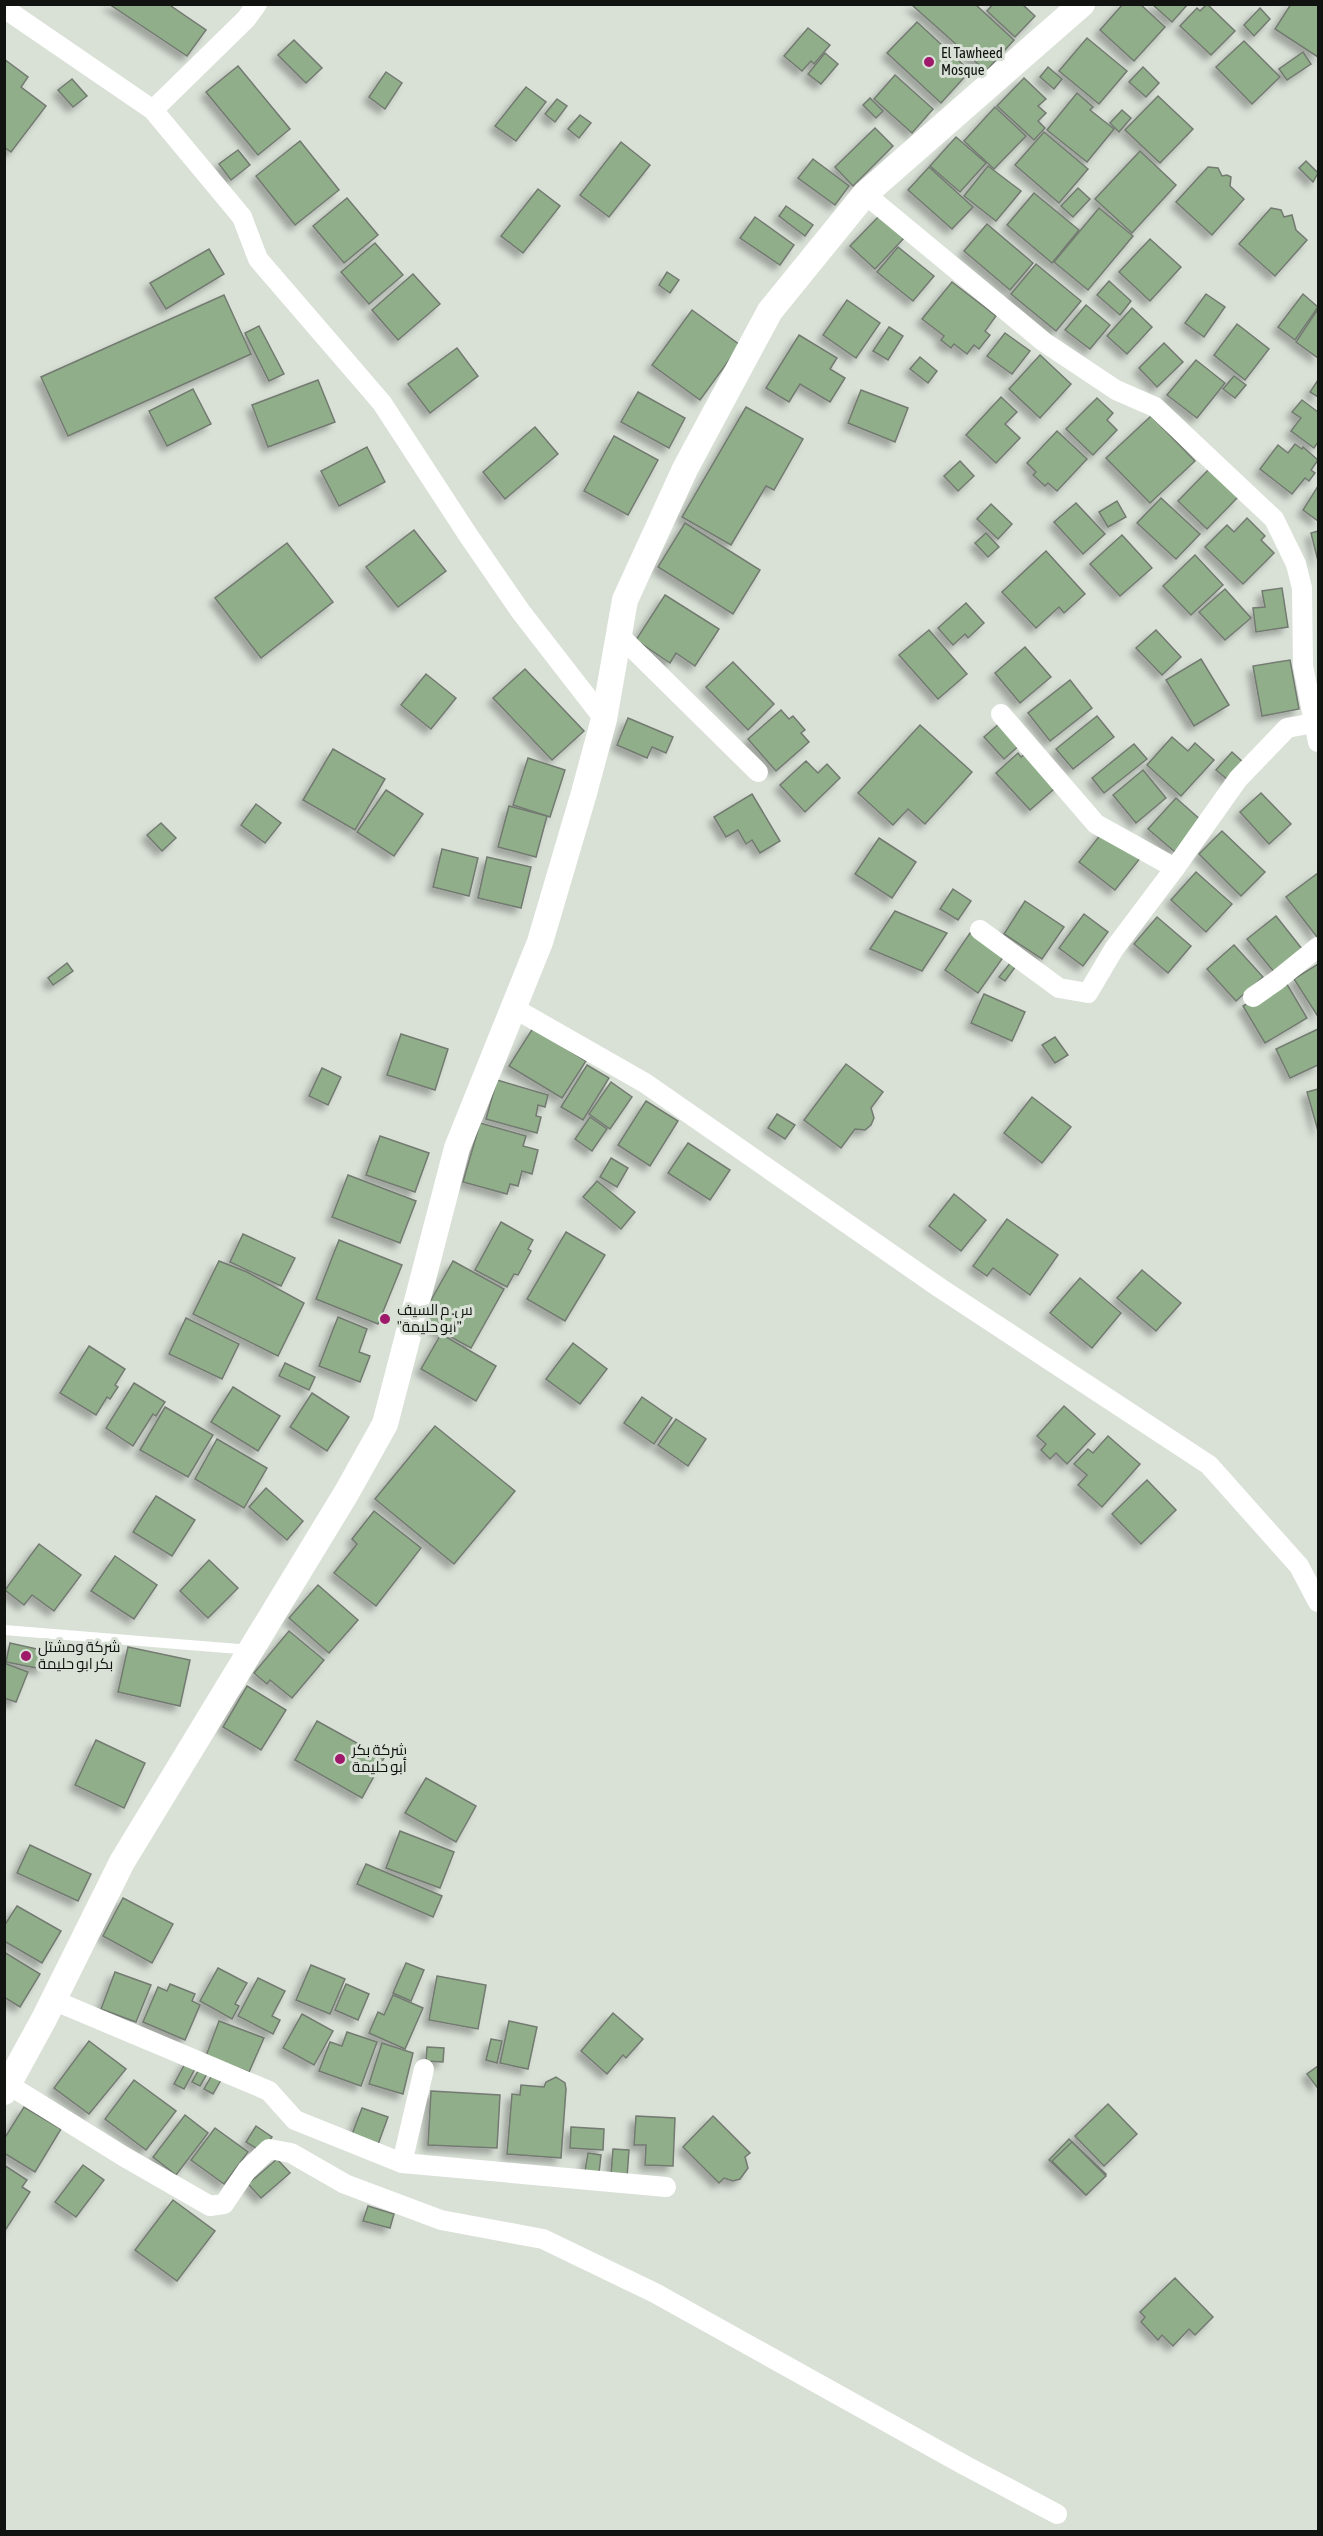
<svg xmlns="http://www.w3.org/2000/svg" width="1323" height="2536" viewBox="0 0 1323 2536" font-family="'Asap Condensed',Cairo,sans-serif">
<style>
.building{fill:#90ae89;stroke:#737a71;stroke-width:1.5;filter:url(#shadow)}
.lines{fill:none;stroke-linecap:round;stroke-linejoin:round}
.service{stroke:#fff;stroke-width:10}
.minor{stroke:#fff;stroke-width:20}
.tertiary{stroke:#fff;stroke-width:26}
.poi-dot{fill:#9e196a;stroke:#d9e1d7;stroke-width:2}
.labels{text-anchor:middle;stroke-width:6;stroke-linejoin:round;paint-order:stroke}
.poi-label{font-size:15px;fill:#10130f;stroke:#d9e1d7;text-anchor:start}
</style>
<defs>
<filter id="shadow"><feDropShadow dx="-5.5" dy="5.5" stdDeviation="3" flood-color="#0004"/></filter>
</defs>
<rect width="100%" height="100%" fill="#d9e1d7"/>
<g class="building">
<polygon points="109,4 168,4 206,30 187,56"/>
<polygon points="975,4 1014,40 986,71 912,5"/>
<polygon points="993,4 1022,4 1035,16 1015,37 987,11"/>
<polygon points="1123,4 1140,4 1165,27 1134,61 1100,30"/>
<polygon points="1152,4 1188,4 1172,22"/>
<polygon points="1207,4 1235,31 1211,55 1180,26 1197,8 1200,11"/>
<polygon points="1291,4 1318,4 1318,57 1275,29"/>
<polygon points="1260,8 1270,19 1254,36 1244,25"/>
<polygon points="917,22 970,71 941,103 887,53"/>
<polygon points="808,28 830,45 814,64 811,61 802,71 784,56"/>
<polygon points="1087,38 1127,71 1099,104 1059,71"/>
<polygon points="294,40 322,68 306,83 278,55"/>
<polygon points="1244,41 1280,77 1252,104 1216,67"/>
<polygon points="1303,52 1311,64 1287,80 1279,69"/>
<polygon points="825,53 838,64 821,84 808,74"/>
<polygon points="4,59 28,77 21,87 46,106 11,152 4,147"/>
<polygon points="238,66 290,129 258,155 206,92"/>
<polygon points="1048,67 1062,79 1054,89 1040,77"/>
<polygon points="1143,67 1159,83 1146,97 1129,82"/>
<polygon points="386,72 402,83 385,109 369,97"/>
<polygon points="895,75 933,109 912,133 874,99"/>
<polygon points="1024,78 1046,99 1038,106 1046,113 1038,121 1045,128 1034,140 997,106"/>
<polygon points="72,79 87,96 73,107 58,90"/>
<polygon points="526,87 546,102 516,141 495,126"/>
<polygon points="1077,93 1093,107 1090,110 1114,129 1087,162 1047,130"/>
<polygon points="1158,96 1193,129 1160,163 1125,130"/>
<polygon points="870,98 883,111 876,118 863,105"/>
<polygon points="557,99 567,106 555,122 545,114"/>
<polygon points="995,107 1026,136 994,169 964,141"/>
<polygon points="1122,110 1131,118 1119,132 1110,123"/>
<polygon points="580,115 591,123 579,138 568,129"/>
<polygon points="875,128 893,146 853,186 835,167"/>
<polygon points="1044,132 1088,169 1059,203 1015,165"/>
<polygon points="956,137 986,163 960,192 930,166"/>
<polygon points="300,141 339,190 295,225 256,176"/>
<polygon points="621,142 650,165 609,217 580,195"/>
<polygon points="238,150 250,165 231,180 219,164"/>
<polygon points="1140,151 1176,185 1132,233 1095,199"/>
<polygon points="813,159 849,186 835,205 798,178"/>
<polygon points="1306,161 1318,173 1313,182 1299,168"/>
<polygon points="988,166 1021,191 996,221 964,196"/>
<polygon points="929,167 973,207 952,229 908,190"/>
<polygon points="1208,167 1218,168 1222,176 1227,175 1231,177 1230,186 1244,199 1212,235 1176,202"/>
<polygon points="1078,188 1090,199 1073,217 1061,206"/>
<polygon points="538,189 560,206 523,253 501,236"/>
<polygon points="1034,193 1079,230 1052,263 1007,225"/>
<polygon points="347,198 378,235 344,263 313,226"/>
<polygon points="786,206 813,225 805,236 779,216"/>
<polygon points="1099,208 1133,236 1088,290 1054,262"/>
<polygon points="1271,208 1281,210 1284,217 1292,215 1296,230 1307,240 1275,276 1239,244"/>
<polygon points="881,214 905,237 875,269 850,246"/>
<polygon points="755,217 794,245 780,265 740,238"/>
<polygon points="987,224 1033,263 1010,290 964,251"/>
<polygon points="1150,239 1181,267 1150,301 1119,272"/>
<polygon points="375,243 403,275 369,304 341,272"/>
<polygon points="898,247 934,276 913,301 877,272"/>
<polygon points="209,249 224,274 166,309 150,283"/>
<polygon points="1036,264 1081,301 1056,331 1011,294"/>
<polygon points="667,272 679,280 670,293 659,285"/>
<polygon points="413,274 440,304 398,340 372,310"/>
<polygon points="1109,281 1131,301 1120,315 1097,295"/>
<polygon points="952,282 996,316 985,331 990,335 979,349 974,345 967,354 954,344 951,348 941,340 944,336 922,319"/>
<polygon points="1206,294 1225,307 1204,337 1185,323"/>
<polygon points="1303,294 1318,307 1295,340 1278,327"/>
<polygon points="224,295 251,354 68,436 41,377"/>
<polygon points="847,300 880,323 856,358 823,335"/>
<polygon points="1086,305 1110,325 1090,349 1065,330"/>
<polygon points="1132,308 1152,327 1127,354 1107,336"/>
<polygon points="1318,309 1318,358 1296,342"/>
<polygon points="692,310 740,345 700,400 652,365"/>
<polygon points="1237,324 1269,349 1245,380 1214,355"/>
<polygon points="259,326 284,374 269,381 245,333"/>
<polygon points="889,327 903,336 888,360 873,351"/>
<polygon points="1005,333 1030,351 1012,374 987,356"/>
<polygon points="799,335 837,358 830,369 845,378 830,402 800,384 789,402 766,388"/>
<polygon points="1164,343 1183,362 1157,387 1139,368"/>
<polygon points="457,348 478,376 430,413 408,384"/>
<polygon points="1040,355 1071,384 1040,418 1009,389"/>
<polygon points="920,357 937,371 928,383 910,369"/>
<polygon points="1196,360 1225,383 1197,418 1167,395"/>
<polygon points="1234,376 1246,385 1235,398 1223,389"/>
<polygon points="318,380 335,422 268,447 252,405"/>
<polygon points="1318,380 1318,397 1310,392"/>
<polygon points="193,389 211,424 167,446 149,411"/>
<polygon points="861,390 908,408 895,442 848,423"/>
<polygon points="638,392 685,418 669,448 621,422"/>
<polygon points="1001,397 1017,412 1005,424 1020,438 996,463 966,435"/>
<polygon points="1097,398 1113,413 1107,420 1117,430 1093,455 1066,429"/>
<polygon points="1302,400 1318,412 1318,442 1314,448 1291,431 1301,418 1292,412"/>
<polygon points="746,407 803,439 774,490 766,486 731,545 682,517"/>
<polygon points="1151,416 1195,461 1150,503 1106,458"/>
<polygon points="535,427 558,454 505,499 483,472"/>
<polygon points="1057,431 1087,459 1057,491 1048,483 1045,486 1033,475 1036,472 1027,463"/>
<polygon points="614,436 658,460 628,515 584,491"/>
<polygon points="1295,444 1302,449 1303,447 1318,460 1311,470 1315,473 1309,481 1305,478 1292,494 1260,469 1278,445 1288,453"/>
<polygon points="367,447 385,482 339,506 321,471"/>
<polygon points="960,461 974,476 958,491 944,476"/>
<polygon points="1209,469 1238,497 1207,529 1178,501"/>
<polygon points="1318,486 1318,521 1303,510"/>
<polygon points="1161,498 1200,534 1176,559 1137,523"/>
<polygon points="1117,501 1126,517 1108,527 1099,512"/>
<polygon points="1076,503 1105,534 1083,554 1054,522"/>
<polygon points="991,504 1012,524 998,539 977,519"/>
<polygon points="1247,518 1265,536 1261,540 1274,553 1243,584 1205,547 1227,525 1234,532"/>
<polygon points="685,523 760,570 733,614 658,567"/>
<polygon points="414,530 446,571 398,607 366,567"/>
<polygon points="1318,531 1318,561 1311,533"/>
<polygon points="986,533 999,547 988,557 975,543"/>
<polygon points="1122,535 1152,568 1120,596 1090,564"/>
<polygon points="287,543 333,602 261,658 215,598"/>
<polygon points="1046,551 1085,594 1064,613 1059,607 1036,628 1002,592"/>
<polygon points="1195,555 1223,585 1191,615 1163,586"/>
<polygon points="1282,588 1288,627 1256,632 1253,608 1265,607 1262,591"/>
<polygon points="1225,589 1251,618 1225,640 1199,612"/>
<polygon points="665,595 719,629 695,666 676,653 670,663 636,640"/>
<polygon points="966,603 984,623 968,638 965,634 953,645 938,628"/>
<polygon points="929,630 967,674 938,699 899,655"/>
<polygon points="1156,630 1181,657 1162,675 1136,648"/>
<polygon points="1025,647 1051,677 1020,703 995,673"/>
<polygon points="1201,659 1229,705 1194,726 1166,680"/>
<polygon points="1290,660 1299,709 1262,716 1253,666"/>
<polygon points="733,662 774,704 748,730 706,687"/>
<polygon points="525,669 584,731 552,760 493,698"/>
<polygon points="426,674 456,698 431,729 401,705"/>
<polygon points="1070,680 1092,708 1050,741 1028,713"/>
<polygon points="781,710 789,719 793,716 805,730 801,733 809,742 776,771 748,739"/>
<polygon points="1097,716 1114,737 1073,769 1056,749"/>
<polygon points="628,718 673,737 666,753 652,747 647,758 617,745"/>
<polygon points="1001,722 1021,744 1004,759 984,737"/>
<polygon points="920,725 972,772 925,824 908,809 893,825 858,793"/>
<polygon points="1172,737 1188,751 1195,743 1214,760 1181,796 1147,765"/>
<polygon points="1134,744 1147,759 1104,793 1092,778"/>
<polygon points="333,749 385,779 355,830 303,800"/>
<polygon points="1031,749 1061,783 1030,810 996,773 1018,753 1021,757"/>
<polygon points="1232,752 1244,763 1228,780 1216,770"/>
<polygon points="528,758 565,770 550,817 513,805"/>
<polygon points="806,761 818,773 827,764 840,778 805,812 780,785"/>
<polygon points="1143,770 1166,798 1136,823 1113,795"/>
<polygon points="386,790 423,814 394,856 357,832"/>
<polygon points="1261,793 1291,824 1269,844 1240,812"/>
<polygon points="752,794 780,841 760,853 752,840 746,844 738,830 726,837 714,817"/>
<polygon points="1176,798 1202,821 1175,852 1148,829"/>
<polygon points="256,804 281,823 265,843 241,825"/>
<polygon points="509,806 547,816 536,857 498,847"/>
<polygon points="161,823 176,838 162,851 147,835"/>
<polygon points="1105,829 1141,857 1115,890 1079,862"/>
<polygon points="1222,831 1265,872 1241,896 1199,854"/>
<polygon points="879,838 916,862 892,898 855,874"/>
<polygon points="442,849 478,858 469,896 433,887"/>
<polygon points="487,857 531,867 521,908 478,898"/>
<polygon points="1196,872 1232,904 1206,932 1171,900"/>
<polygon points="1318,873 1318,936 1317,937 1286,897"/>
<polygon points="953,889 971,901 958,920 940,909"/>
<polygon points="1025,901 1064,927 1042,959 1004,934"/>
<polygon points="895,911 947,933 922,971 870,949"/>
<polygon points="1084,914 1108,932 1083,966 1059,948"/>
<polygon points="1276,916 1302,949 1274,972 1247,939"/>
<polygon points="1157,917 1191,946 1168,973 1134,944"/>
<polygon points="970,933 1004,956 978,993 945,970"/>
<polygon points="1234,945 1263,977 1236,1001 1207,969"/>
<polygon points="1011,962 1016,966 1005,981 999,977"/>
<polygon points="67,963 73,971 53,985 48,978"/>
<polygon points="1318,964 1318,1014 1317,1015 1294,979"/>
<polygon points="1285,981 1307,1018 1265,1043 1243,1006"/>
<polygon points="984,994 1025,1012 1012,1041 971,1023"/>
<polygon points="533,1028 586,1061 562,1098 509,1066"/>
<polygon points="1318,1029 1318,1065 1290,1078 1276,1049"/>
<polygon points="401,1034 448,1049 435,1090 387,1075"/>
<polygon points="1055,1037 1068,1055 1055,1063 1042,1045"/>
<polygon points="846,1064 883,1092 871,1108 874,1118 871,1125 865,1130 855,1129 841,1148 804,1120"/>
<polygon points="587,1065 609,1078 583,1120 561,1107"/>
<polygon points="322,1068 341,1077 328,1105 309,1096"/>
<polygon points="497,1080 548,1095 545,1107 538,1105 536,1116 541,1117 537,1133 486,1119"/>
<polygon points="611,1082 632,1097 610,1129 589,1114"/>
<polygon points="1318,1089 1318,1131 1307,1092"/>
<polygon points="1032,1097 1071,1127 1042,1163 1004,1133"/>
<polygon points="646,1101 678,1121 650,1166 618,1145"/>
<polygon points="777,1114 795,1125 785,1139 768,1128"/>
<polygon points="590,1117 607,1129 592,1151 575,1139"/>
<polygon points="480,1123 526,1136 523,1146 538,1150 532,1174 522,1171 518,1186 510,1184 507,1194 463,1182"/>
<polygon points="380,1136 429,1153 415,1192 366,1175"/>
<polygon points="688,1143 730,1170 710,1200 668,1173"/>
<polygon points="611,1158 628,1168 617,1187 600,1177"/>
<polygon points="348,1175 416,1201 400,1243 332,1217"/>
<polygon points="597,1181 635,1212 621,1229 583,1197"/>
<polygon points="954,1194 986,1220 961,1251 929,1226"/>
<polygon points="1007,1219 1058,1255 1030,1295 993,1268 987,1276 973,1266"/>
<polygon points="501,1222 533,1240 528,1249 531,1251 518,1275 514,1274 507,1287 475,1270"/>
<polygon points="566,1232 605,1255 565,1321 527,1299"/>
<polygon points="243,1234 295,1258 281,1286 230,1262"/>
<polygon points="339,1240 402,1265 378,1324 316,1299"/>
<polygon points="219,1261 247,1272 304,1303 278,1356 193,1314"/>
<polygon points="453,1261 504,1289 471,1348 420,1320"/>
<polygon points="1142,1270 1181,1303 1156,1331 1117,1298"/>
<polygon points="1080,1278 1121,1313 1092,1348 1050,1313"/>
<polygon points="338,1317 367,1329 359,1352 370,1356 360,1382 319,1366"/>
<polygon points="186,1318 239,1344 222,1379 169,1354"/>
<polygon points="441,1334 496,1366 476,1401 421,1369"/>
<polygon points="573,1343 607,1369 580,1404 546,1379"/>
<polygon points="89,1346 125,1369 115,1385 118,1387 110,1399 107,1397 96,1415 60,1393"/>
<polygon points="285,1363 315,1377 309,1390 279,1376"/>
<polygon points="134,1383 165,1402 156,1416 153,1414 133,1446 106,1428"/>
<polygon points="233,1387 280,1416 258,1451 211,1422"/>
<polygon points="312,1393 349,1417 327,1451 290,1427"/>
<polygon points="642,1397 672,1418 654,1444 624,1423"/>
<polygon points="1064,1406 1095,1434 1067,1464 1056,1453 1050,1459 1041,1450 1046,1444 1037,1436"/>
<polygon points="165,1407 213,1435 188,1477 140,1450"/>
<polygon points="676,1419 706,1439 688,1466 658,1445"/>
<polygon points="435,1426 515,1491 454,1564 375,1499"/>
<polygon points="1108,1436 1140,1464 1102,1507 1078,1485 1087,1475 1074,1464 1088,1449 1093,1453"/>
<polygon points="217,1439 267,1468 244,1508 195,1479"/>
<polygon points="1147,1480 1176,1510 1141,1544 1112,1514"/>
<polygon points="266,1488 303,1521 287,1540 249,1507"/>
<polygon points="156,1496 195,1520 172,1556 133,1532"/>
<polygon points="374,1511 421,1548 376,1606 334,1573 357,1544 352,1539"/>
<polygon points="39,1544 81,1575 54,1611 32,1595 24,1605 5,1590"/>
<polygon points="115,1556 157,1585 134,1619 91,1591"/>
<polygon points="209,1560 238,1588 208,1618 180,1591"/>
<polygon points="318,1585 358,1620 329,1653 289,1618"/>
<polygon points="289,1631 324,1660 292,1698 270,1680 267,1684 254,1673"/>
<polygon points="10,1643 46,1651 42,1669 6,1662"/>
<polygon points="128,1647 190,1660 180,1706 118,1692"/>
<polygon points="4,1663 28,1672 16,1702 4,1698"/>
<polygon points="247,1686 286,1710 261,1750 223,1727"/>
<polygon points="317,1721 384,1758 362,1798 295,1760"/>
<polygon points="96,1740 145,1763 124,1808 75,1785"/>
<polygon points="426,1778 476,1806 456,1842 405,1813"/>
<polygon points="400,1831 454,1852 440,1888 386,1868"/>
<polygon points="30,1845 91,1874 78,1901 17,1873"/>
<polygon points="366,1864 442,1896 433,1917 357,1884"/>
<polygon points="123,1898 173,1924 152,1963 103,1936"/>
<polygon points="17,1906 61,1931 42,1963 4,1941 4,1926"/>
<polygon points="4,1952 40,1974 20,2007 4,1997"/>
<polygon points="406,1963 424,1970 411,2001 393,1993"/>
<polygon points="311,1965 345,1979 330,2014 296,2000"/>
<polygon points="218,1968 247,1983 235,2004 239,2006 232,2019 200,2001"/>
<polygon points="115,1972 151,1985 136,2022 101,2009"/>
<polygon points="437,1976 486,1985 478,2029 429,2020"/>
<polygon points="258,1978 285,1991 272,2016 280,2020 273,2034 238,2016"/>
<polygon points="170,1984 195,1994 192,2001 200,2005 185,2040 143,2022 158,1987 167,1991"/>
<polygon points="346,1984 369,1994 358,2020 335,2010"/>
<polygon points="393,1995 423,2008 405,2049 369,2033 378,2012 384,2015"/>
<polygon points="613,2013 643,2039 626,2058 623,2055 607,2074 581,2051"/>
<polygon points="302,2014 333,2031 314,2065 283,2048"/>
<polygon points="219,2021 264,2038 249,2072 206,2056"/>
<polygon points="509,2021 537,2027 528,2069 500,2063"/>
<polygon points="347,2032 377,2042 361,2086 319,2071 330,2042 342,2046"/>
<polygon points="491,2039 502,2041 497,2063 486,2060"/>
<polygon points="89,2041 126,2069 89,2114 54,2088"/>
<polygon points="382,2043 413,2053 403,2094 369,2084"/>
<polygon points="427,2047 444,2048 443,2062 426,2061"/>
<polygon points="187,2060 197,2065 184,2089 174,2084"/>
<polygon points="1318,2066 1318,2086 1317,2087 1307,2074"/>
<polygon points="199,2069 207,2074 200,2086 192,2082"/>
<polygon points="212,2075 221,2080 213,2094 204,2089"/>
<polygon points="556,2077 565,2083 566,2089 561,2158 507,2154 512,2094 520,2095 521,2085 544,2087 546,2082"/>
<polygon points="134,2080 176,2111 146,2150 105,2119"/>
<polygon points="431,2091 500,2095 497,2148 428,2145"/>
<polygon points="1108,2104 1137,2134 1104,2166 1075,2136"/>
<polygon points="24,2107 61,2129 35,2172 4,2153 4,2139"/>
<polygon points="362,2108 388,2117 377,2147 351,2137"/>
<polygon points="185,2115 208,2133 176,2175 153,2157"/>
<polygon points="636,2116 675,2118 673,2166 645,2165 646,2145 634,2145"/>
<polygon points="713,2116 750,2153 745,2157 748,2168 740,2179 733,2181 724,2178 719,2183 683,2147"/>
<polygon points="256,2126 272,2137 262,2152 246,2142"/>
<polygon points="571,2127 604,2129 603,2150 570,2148"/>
<polygon points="215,2128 248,2152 224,2184 191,2160"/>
<polygon points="1069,2139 1106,2174 1086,2195 1049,2160"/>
<polygon points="1072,2142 1106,2176 1086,2195 1052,2161"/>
<polygon points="613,2149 629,2150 627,2177 611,2175"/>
<polygon points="588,2153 601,2155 599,2173 585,2171"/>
<polygon points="277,2159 290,2173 261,2198 248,2184"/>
<polygon points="4,2165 27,2180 22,2187 30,2192 4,2232"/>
<polygon points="83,2165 104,2180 76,2217 55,2202"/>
<polygon points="173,2200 215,2231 177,2281 135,2250"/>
<polygon points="368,2206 394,2214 390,2228 363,2221"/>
<polygon points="1175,2278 1213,2317 1195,2335 1189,2329 1173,2346 1162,2335 1158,2340 1141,2322 1145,2317 1140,2312"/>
</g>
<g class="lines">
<polyline class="service" points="4,1630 251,1650"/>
<g class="minor">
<polyline points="4,8 153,110 242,217 258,259 382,403 468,535 521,612 604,719"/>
<polyline points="153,110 246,19 257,4"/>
<polyline points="865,194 1044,342 1116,390 1155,407 1274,519 1296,564 1302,588 1303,666 1318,742"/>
<polyline points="618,634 758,772"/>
<polyline points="1001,714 1096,824 1175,868 1238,779 1287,728 1313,723"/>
<polyline points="980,930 1059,988 1088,993 1114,949 1175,868"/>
<polyline points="1253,997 1276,981 1318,947"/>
<polyline points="512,1007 645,1083 940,1288 1209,1465 1299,1566 1318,1602"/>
<polyline points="53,2000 269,2091 295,2120 402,2163 666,2187"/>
<polyline points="9,2085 123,2156 210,2206 224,2204 247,2170 269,2149 291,2153 345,2184 441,2220 543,2239 655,2293 966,2466 1057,2514"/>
<polyline points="402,2163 424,2069"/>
</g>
<polyline class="tertiary" points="4,2092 44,2019 122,1862 347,1492 385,1424 457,1148 540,942 584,793 604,719 625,600 685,469 770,311 865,194 1082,4"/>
</g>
<g class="poi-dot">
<circle cx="929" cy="62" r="6"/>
<circle cx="385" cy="1319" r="6"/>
<circle cx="26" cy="1656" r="6"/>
<circle cx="340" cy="1759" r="6"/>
</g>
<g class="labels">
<g class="poi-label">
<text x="941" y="58">El Tawheed<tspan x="941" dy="17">Mosque</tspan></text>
<text x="397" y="1315">س. م السيف<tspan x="397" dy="17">"ابو حليمة"</tspan></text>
<text x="38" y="1652">شركة ومشتل<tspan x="38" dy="17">بكر ابو حليمة</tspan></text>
<text x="352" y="1755">شركة بكر<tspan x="352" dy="17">أبو حليمة</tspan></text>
</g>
</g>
<rect width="1323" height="2536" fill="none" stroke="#10130f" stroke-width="12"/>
</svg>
